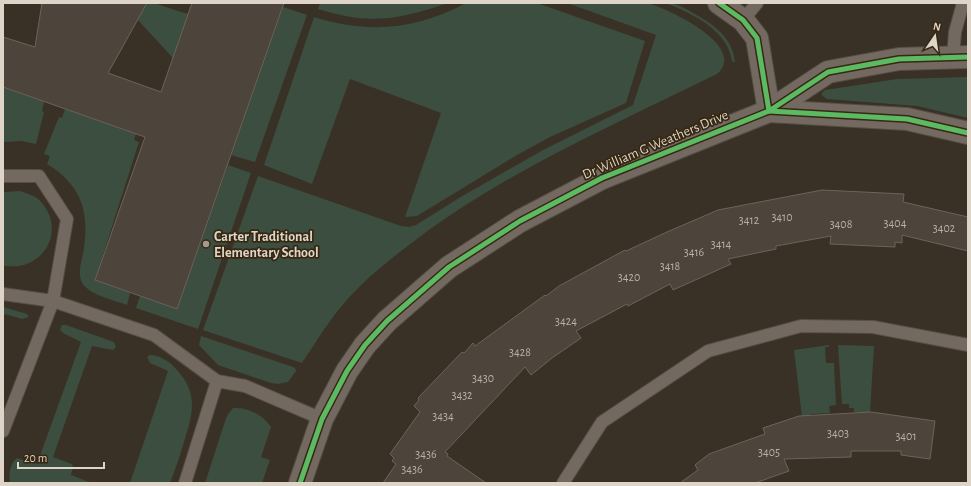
<svg xmlns="http://www.w3.org/2000/svg" width="971" height="486" viewBox="0 0 971 486" font-family="'Alegreya Sans',sans-serif">
<style>
.green{fill:#3b4e3f}
.building{fill:#4d453b;stroke:#6c635a}
.lines{fill:none;stroke-linecap:round;stroke-linejoin:round}
.lane-casing{stroke:#554e44;stroke-width:14}
.street-casing{stroke:#554e44;stroke-width:24}
.lane{stroke:#736961;stroke-width:12}
.street{stroke:#736961;stroke-width:22}
.cycleway-casing{stroke:#372813;stroke-width:8}
.cycleway{stroke:#5cba63;stroke-width:5}
.poi-dot{fill:#a49b8e;stroke:#372813;stroke-width:1.5}
.labels{text-anchor:middle;stroke-width:3.5;stroke-linejoin:round;paint-order:stroke}
.number-label{font-size:12px;fill:#bab0a4}
.street-label{font-size:14px;fill:#ded4c7;stroke:#372813}
.poi-label{font-size:14px;font-weight:bold;fill:#ded4c7;stroke:#372813;text-anchor:start}
</style>
<rect width="100%" height="100%" fill="#393125"/>
<g class="green">
<polygon points="147,3 154,3 181,12 189,14 173,58 138,20"/>
<path d="M320,3h128c-49,17 -80,22 -130,6z"/>
<path d="M466,3h71l108,38 -19,62 -76,34 -33,18 -100,61 -12,1 36,-104 -91,-34 -38,105 -48,-19 50,-148c55,17 101,13 152,-14z"/>
<path d="M567,3c18,0 37,0 55,0 8,0 17,-1 25,0 20,5 102,43 70,71 -101,50 -206,95 -296,162 -27,20 -53,40 -75,65 -17,19 -30,41 -44,62l-99,-33 55,-154 143,50 8,1 7,-2 43,-27 84,-48 90,-45 23,-70z"/>
<path d="M665,3c12,0 18,4 28,10 20,11 40,24 42,50l-3,-2c-4,-31 -42,-49 -67,-58z"/>
<polygon points="283,7 307,15 255,162 231,155"/>
<polygon points="968,77 968,118 917,106 827,99 824,97 821,94 825,90 832,89 897,79"/>
<polygon points="3,87 44,102 42,111 44,112 36,144 21,141 4,142"/>
<path d="M65,109l71,25 -2,6 5,2 -44,138 35,13 -3,12c-13,-5 -37,-10 -44,-21 -6,-9 -2,-21 0,-30 7,-40 0,-68 -36,-90l3,-8 -6,-2 15,-37 3,1z"/>
<polygon points="228,165 251,173 198,329 136,308 140,296 177,309"/>
<path d="M20,191c5,2 13,4 17,7 25,22 17,57 -13,67 -6,2 -13,1 -19,1l-2,-1v-73z"/>
<polygon points="3,307 27,314 29,317 22,319 5,314 3,318"/>
<path d="M62,325h4l48,17 2,5 -3,3 -21,-4 -39,111 19,7 1,3 -2,8 21,8h-82c-1,-9 -1,-19 7,-25l20,6 44,-122 -18,-9 -3,-3z"/>
<polygon points="201,336 293,367 295,368 296,371 288,382 278,384 271,383 218,365 199,345"/>
<polygon points="829,345 829,347 825,347 826,363 834,363 836,405 829,406 830,413 810,414 810,416 802,417 794,350"/>
<polygon points="838,345 874,346 870,413 865,413 864,412 854,412 854,408 849,408 849,404 842,404"/>
<path d="M150,355c10,0 20,7 26,14 23,24 17,45 8,73 -4,14 -9,28 -14,41h-40l38,-112 -18,-8 -3,-6z"/>
<path d="M233,408c15,-1 30,7 38,19l-10,30 9,3 -8,23h-57l21,-65 3,-5z"/>
</g>
<g class="building">
<polygon points="42,3 147,3 108,73 161,92 192,3 284,3 177,309 95,280 145,137 3,87 3,37 35,47"/>
<polygon points="822,190 904,194 903,202 968,217 968,251 902,235 902,243 895,242 895,247 830,244 831,236 776,246 776,249 728,259 731,264 673,290 670,284 628,306 627,304 576,331 581,338 552,358 531,375 525,367 445,452 448,454 447,456 486,483 383,483 396,464 392,461 394,458 390,454 420,412 414,406 419,400 418,398 462,352 464,353 473,343 475,346 545,295 546,296 559,286 625,250 626,251 667,232 718,210"/>
<polygon points="871,412 935,421 930,459 901,455 901,451 851,451 851,457 784,459 789,471 755,483 680,483 698,470 695,465 709,454 765,434 763,428 799,416"/>
</g>
<g class="lines">
<defs>
<g id="lane">
<polyline points="743,20 757,3"/>
<polyline points="953,57 955,32 963,3"/>
<polyline points="3,176 39,176 67,219 53,301 3,431"/>
<polyline points="3,294 53,301 154,335 217,381 245,386 322,419"/>
<polyline points="185,483 217,381"/>
<polyline points="563,483 602,422 708,351 801,326 873,327 968,345"/>
</g>
<g id="street">
<polyline points="719,3 743,20 757,38 769,111"/>
<polyline points="769,111 907,119 968,133"/>
<polyline points="300,483 322,419 347,371 365,345 387,321 449,267 520,221 602,178 769,111 828,72 899,59 968,57"/>
</g>
</defs>
<use href="#lane" class="lane-casing"/>
<use href="#street" class="street-casing"/>
<use href="#lane" class="lane"/>
<use href="#street" class="street"/>
<defs>
<g id="cycleway">
<polyline points="719,3 743,20 757,38 769,111"/>
<polyline points="769,111 907,119 968,133"/>
<polyline points="300,483 322,419 347,371 365,345 387,321 449,267 520,221 602,178 769,111 828,72 899,59 968,57"/>
</g>
</defs>
<use href="#cycleway" class="cycleway-casing"/>
<use href="#cycleway" class="cycleway"/>
</g>
<circle class="poi-dot" cx="206" cy="244" r="4"/>
<g class="labels">
<g class="number-label">
<text x="782" y="221">3410</text>
<text x="749" y="224">3412</text>
<text x="895" y="227">3404</text>
<text x="841" y="228">3408</text>
<text x="944" y="232">3402</text>
<text x="721" y="248">3414</text>
<text x="694" y="256">3416</text>
<text x="670" y="270">3418</text>
<text x="629" y="281">3420</text>
<text x="566" y="325">3424</text>
<text x="520" y="356">3428</text>
<text x="483" y="382">3430</text>
<text x="462" y="399">3432</text>
<text x="443" y="420">3434</text>
<text x="838" y="437">3403</text>
<text x="906" y="440">3401</text>
<text x="769" y="456">3405</text>
<text x="426" y="458">3436</text>
<text x="412" y="473">3436</text>
</g>
<g class="street-label">
<text transform="translate(655 144) rotate(-23)" y="5">Dr William G Weathers Drive</text>
</g>
<g class="poi-label">
<text x="214" y="241">Carter Traditional<tspan x="214" dy="16">Elementary School</tspan></text>
</g>
</g>
<rect width="971" height="486" fill="none" stroke="#ded4c7" stroke-width="8"/>
<g transform="translate(935 36) rotate(13)" stroke="#372813" stroke-width="3" paint-order="stroke">
<path d="M0-3L7 15L0 10L-7 15Z" fill="#ded4c7"/>
<text y="-6" font-size="11" font-weight="bold" text-anchor="middle" fill="#ded4c7">N</text>
</g>
<path d="M18 462v6h86v-6" fill="none" stroke="#ded4c7" stroke-width="2"/>
<text x="24" y="462" font-size="12" fill="#ded4c7" stroke="#372813" stroke-width="3" paint-order="stroke">20 m</text>
</svg>
